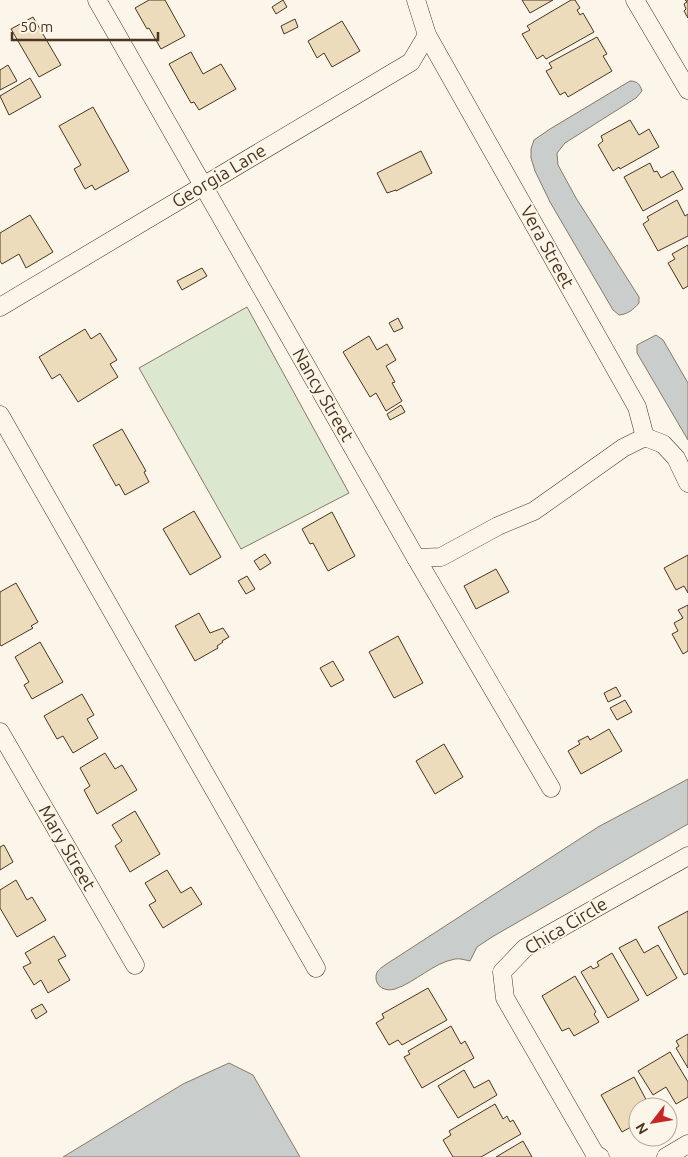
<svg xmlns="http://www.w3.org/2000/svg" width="688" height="1157" viewBox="0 0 688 1157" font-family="Ubuntu,sans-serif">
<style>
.green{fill:#dce7d0;stroke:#887966}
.water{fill:#c9cecd;stroke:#887966}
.building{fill:#ecdcbc;stroke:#4a3520}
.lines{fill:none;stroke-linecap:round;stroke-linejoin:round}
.minor-casing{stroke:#4a3520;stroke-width:19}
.minor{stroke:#fbf6e9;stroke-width:18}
.labels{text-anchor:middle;stroke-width:4;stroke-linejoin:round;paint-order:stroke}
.street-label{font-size:18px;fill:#4a3520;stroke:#fbf6e9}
</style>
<rect width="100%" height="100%" fill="#fbf6e9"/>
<polygon class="green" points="247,307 349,493 241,549 139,368"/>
<g class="water">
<path d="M630,81c7,0 10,3 12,10l-6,7 -71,45 -8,10 1,12 18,33 63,99v6c-6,7 -11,11 -20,12l-6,-5 -63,-108 -15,-31 -4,-13v-9l3,-9 16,-11z"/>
<polygon points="656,335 663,340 688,383 688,440 637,353 637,345"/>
<path d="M688,779v45l-196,113 -15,10 -7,14c-5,-1 -11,-3 -15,-2 -22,4 -39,23 -60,30 -9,3 -20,-2 -19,-13 1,-6 5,-8 9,-11l213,-138z"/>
<polygon points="229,1063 253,1075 300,1157 63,1157 183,1084"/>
</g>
<g class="building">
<polygon points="149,0 165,0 185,36 161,49 149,28 147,29 135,8"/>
<polygon points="283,0 287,7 276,14 272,7"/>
<polygon points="522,0 553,0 530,13"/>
<polygon points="571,0 575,0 580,8 577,10 580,15 583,13 594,32 546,59 543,55 537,59 522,34 530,30 527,26"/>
<polygon points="685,0 688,0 688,18 684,11 686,9 684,4 687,2"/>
<polygon points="33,17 61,65 39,77 11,29"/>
<polygon points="295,19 298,27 284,34 281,26"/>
<polygon points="342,21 360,51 332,67 324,53 317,58 308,41"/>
<polygon points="597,37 607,54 603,56 612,71 568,97 565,92 560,95 546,71 552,68 549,63"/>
<polygon points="191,52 203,74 221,64 236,89 199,110 194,102 191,103 169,64"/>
<polygon points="8,65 17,81 0,90 0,70"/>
<polygon points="30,78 41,97 9,115 0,96"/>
<polygon points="93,107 129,171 95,190 92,185 85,189 74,169 81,165 59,126"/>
<polygon points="630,120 639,135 649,129 659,147 620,169 619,167 613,171 598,145 603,141 601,136"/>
<polygon points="421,151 432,173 396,191 396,190 387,193 377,173"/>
<polygon points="650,163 654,172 657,171 661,178 673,171 683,189 643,211 624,177"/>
<polygon points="677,200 685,216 688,214 688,236 658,251 643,224 649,220 647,217"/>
<polygon points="30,215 53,252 26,268 19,254 2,264 0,261 0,233"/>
<polygon points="688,245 688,286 683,289 668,263 675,259 672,254"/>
<polygon points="202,268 207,276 182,290 177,281"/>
<polygon points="398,318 403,328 394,332 389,323"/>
<polygon points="85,329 91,339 100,333 117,360 110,364 118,377 78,402 60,374 52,379 39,357"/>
<polygon points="369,336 377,350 387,344 396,360 386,366 395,382 392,383 402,401 386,411 376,393 370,397 343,352"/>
<polygon points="401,405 405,412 390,420 387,414"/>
<polygon points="122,429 146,471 144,472 149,482 125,495 119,484 116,486 93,445"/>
<polygon points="194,511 221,557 190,575 163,529"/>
<polygon points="332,512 355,556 328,571 313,543 310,544 302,529"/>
<polygon points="265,554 271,563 260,570 254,561"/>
<polygon points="688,555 688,593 684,586 676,590 664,568"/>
<polygon points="496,569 509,592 476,609 464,586"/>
<polygon points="247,576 255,589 246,594 238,581"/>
<polygon points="16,583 38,622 31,626 33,628 1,646 0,644 0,592"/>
<polygon points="688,605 688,651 683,654 672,634 678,631 674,623 683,618 678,610"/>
<polygon points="199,613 210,633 223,628 229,637 222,641 223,642 217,646 218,648 195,661 175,626"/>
<polygon points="398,636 423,683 394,698 369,652"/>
<polygon points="40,642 63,682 32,699 24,685 29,682 15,657"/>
<polygon points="333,661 344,680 331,687 320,668"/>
<polygon points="616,687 621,696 608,702 604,693"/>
<polygon points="82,694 94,715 87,719 98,738 73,753 63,736 57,739 44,716"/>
<polygon points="625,700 632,712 617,720 610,708"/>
<polygon points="609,729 622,751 581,774 568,751 580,744 578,741 588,736 590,740"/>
<polygon points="444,744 463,777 435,794 416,761"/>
<polygon points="105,753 115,769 122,765 137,790 97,814 84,790 90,786 80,768"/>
<polygon points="135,811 160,854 130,872 115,846 122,841 112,825"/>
<polygon points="4,845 13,862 0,870 0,847"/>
<polygon points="167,870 181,893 191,887 202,904 163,928 149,905 156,901 145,883"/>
<polygon points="16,880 27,900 32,897 46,920 17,937 0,908 0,890"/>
<polygon points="688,911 688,973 684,975 658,927"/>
<polygon points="54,936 66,956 58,960 70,980 48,993 41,980 34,985 23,967 31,963 25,953"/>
<polygon points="636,939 644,953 658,945 677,978 647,996 619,948"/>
<polygon points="612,953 639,1000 608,1018 581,972 591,966 593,969 599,966 597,962"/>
<polygon points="575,976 596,1012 594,1014 599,1022 574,1036 569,1028 562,1031 542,996"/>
<polygon points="428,988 447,1020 402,1045 398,1040 389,1045 376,1023 384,1018 382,1014"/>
<polygon points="42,1004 47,1012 36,1019 31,1010"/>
<polygon points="451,1026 461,1044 465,1041 474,1058 422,1088 404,1057 410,1054 408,1051"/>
<polygon points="688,1034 688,1068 676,1048 679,1046 676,1041"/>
<polygon points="670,1052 688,1082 688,1097 676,1104 666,1087 653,1095 638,1071"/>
<polygon points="464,1070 474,1088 489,1080 497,1095 458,1118 438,1086"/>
<polygon points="634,1077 650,1107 638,1107 638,1123 622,1132 601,1095"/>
<polygon points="495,1104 503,1119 507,1116 510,1122 513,1120 521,1134 481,1157 453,1157 443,1140 451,1135 449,1131"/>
<polygon points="523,1141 532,1157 496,1157"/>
</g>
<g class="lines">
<defs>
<g id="minor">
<polyline points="97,0 416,558 551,788"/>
<polyline points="416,0 427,35 637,407 645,437 663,444 676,458 688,483"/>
<polyline points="635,0 688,90"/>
<polyline points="0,307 411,62 427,35"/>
<polyline points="0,415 316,968"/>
<polyline points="416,558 441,557 498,526 534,511 623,448 645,437"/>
<polyline points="0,732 135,965"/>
<polyline points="600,1157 595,1154 505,998 502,972 525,948 688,856"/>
<polyline points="666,1157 688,1144"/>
</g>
</defs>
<use href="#minor" class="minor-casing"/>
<use href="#minor" class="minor"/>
</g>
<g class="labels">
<g class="street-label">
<text transform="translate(219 176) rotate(-31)" y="6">Georgia Lane</text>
<text transform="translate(547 247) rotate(61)" y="6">Vera Street</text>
<text transform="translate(323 395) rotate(60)" y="6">Nancy Street</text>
<text transform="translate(67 848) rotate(60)" y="6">Mary Street</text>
<text transform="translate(566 926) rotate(-31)" y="6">Chica Circle</text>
</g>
</g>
<g transform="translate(653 1122) rotate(239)"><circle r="24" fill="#fbf6e9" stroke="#b4a999"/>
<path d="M0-4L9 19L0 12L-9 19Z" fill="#c62828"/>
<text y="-8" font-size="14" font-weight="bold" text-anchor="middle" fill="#4a3520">N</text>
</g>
<path d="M12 32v8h146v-8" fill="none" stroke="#4a3520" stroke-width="2.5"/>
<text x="20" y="32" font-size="15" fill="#4a3520" stroke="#fbf6e9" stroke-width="4" paint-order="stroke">50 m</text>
</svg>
